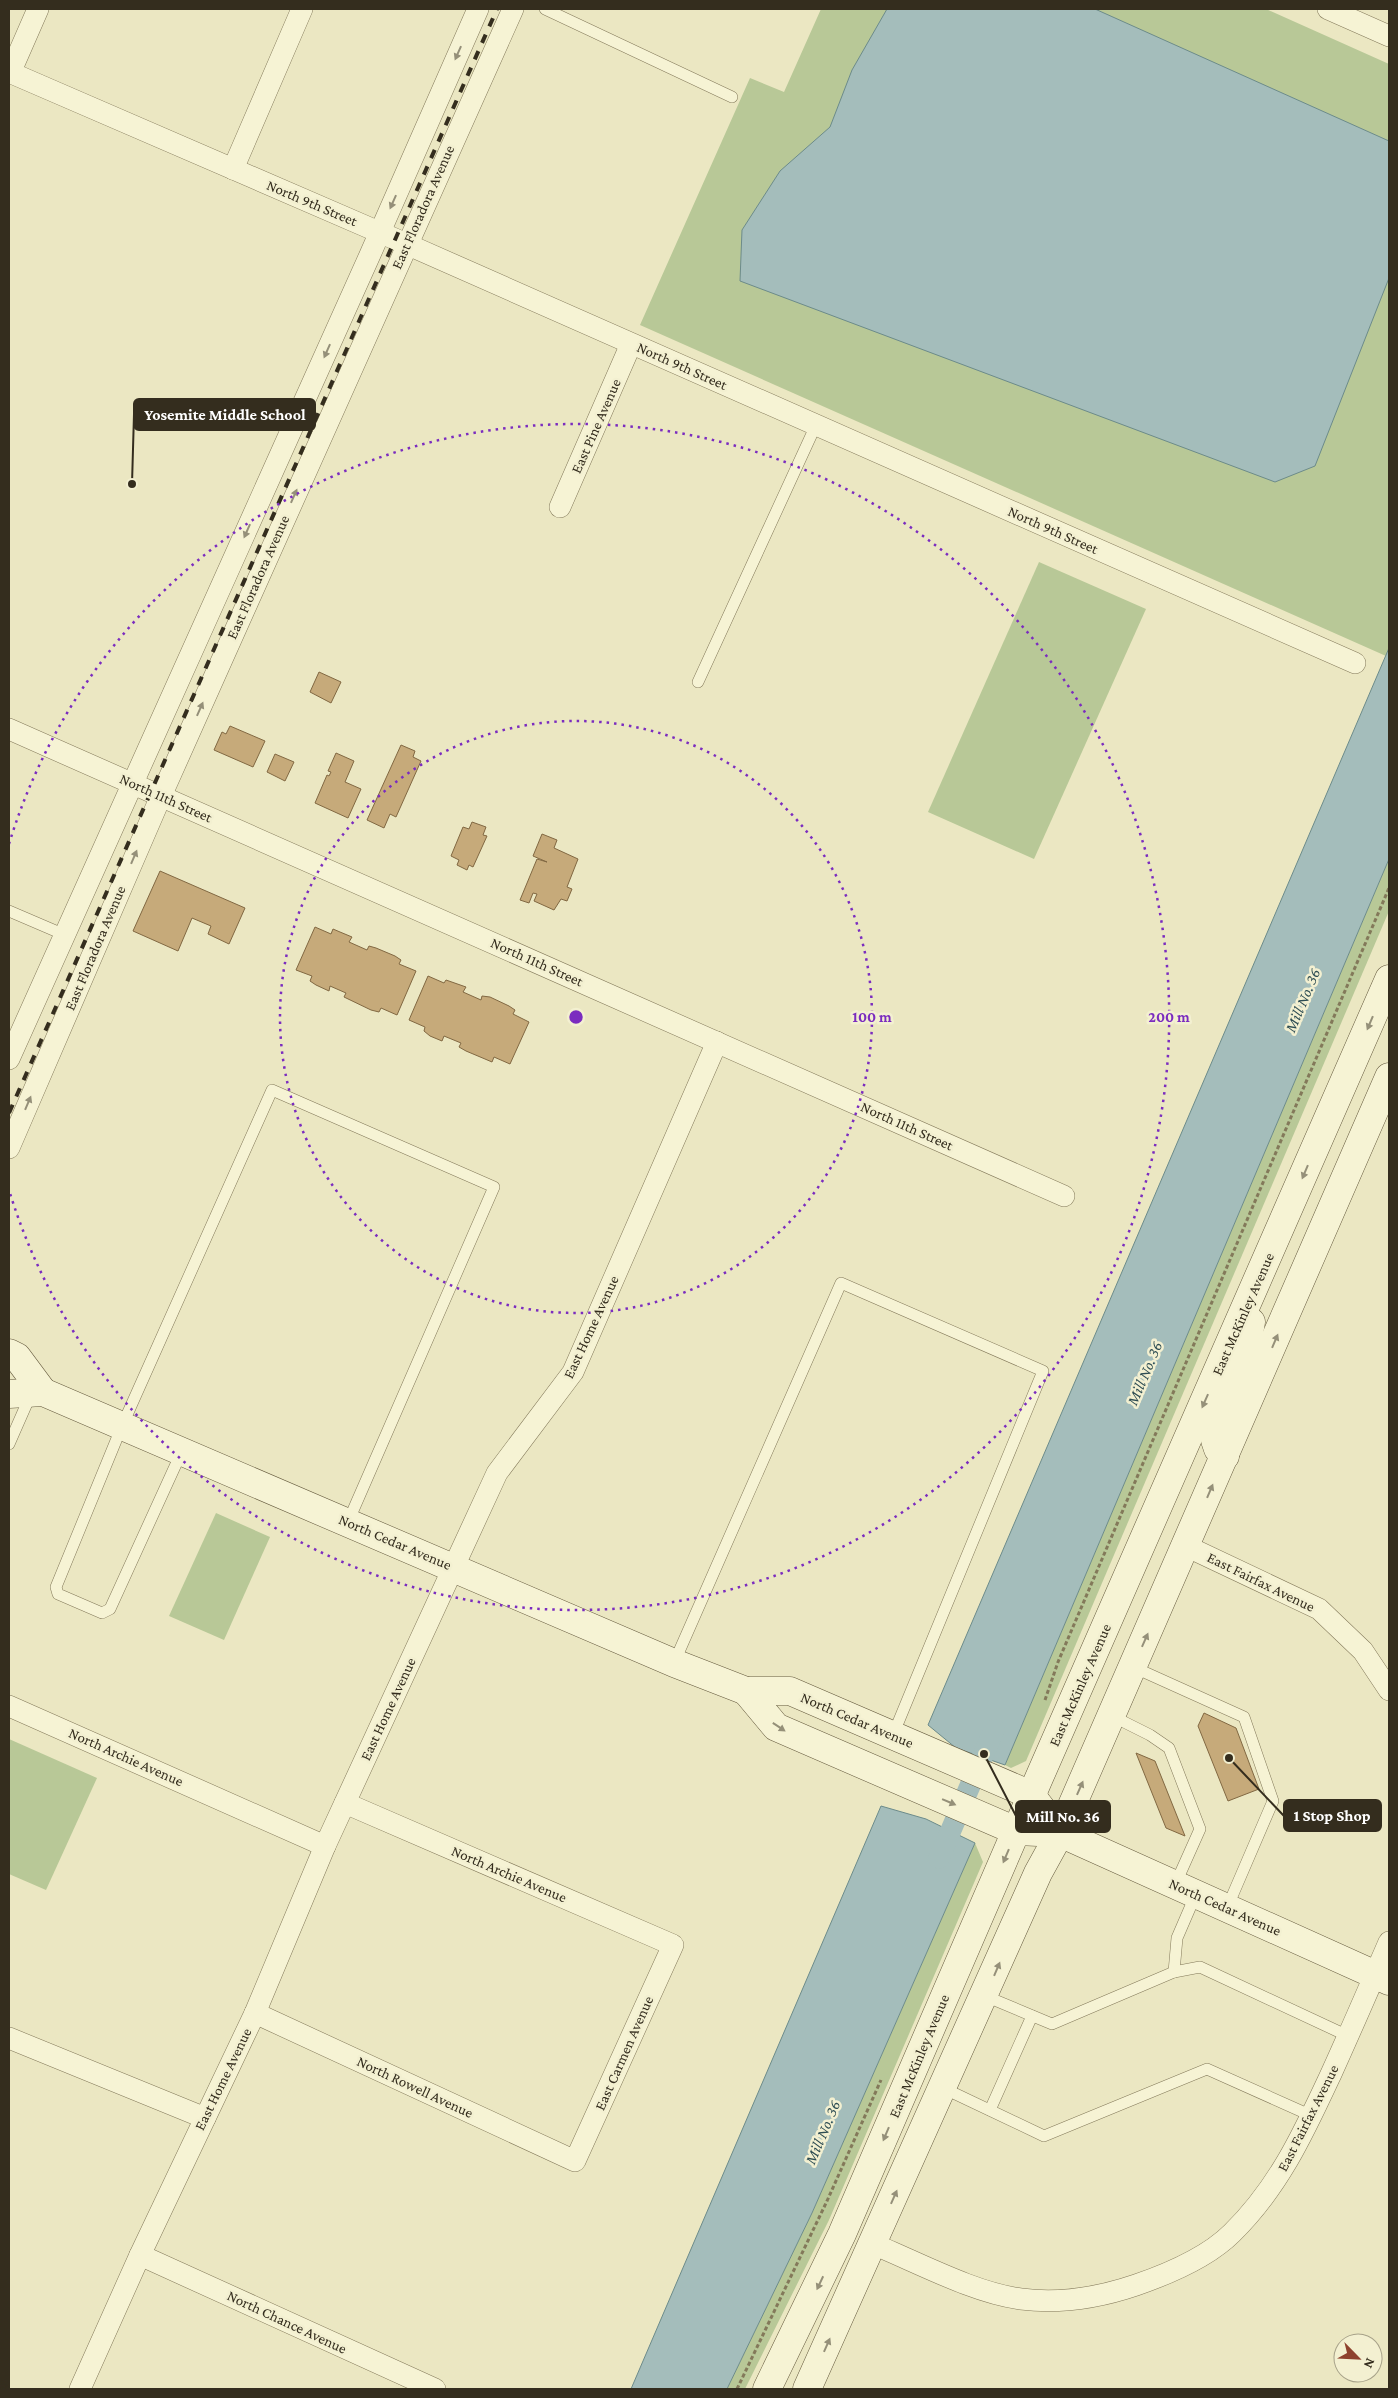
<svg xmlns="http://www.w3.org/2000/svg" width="1398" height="2398" viewBox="0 0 1398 2398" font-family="'Crimson Pro',serif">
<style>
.green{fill:#b8c897}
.water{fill:#a4bdbb;stroke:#6c8b8a}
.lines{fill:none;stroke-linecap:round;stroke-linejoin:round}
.canal{stroke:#a4bdbb;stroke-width:21}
.building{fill:#c6aa7a;stroke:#816842}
.lane-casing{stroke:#83795a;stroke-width:12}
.street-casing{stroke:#83795a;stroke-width:22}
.secondary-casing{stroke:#655a3e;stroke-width:29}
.path{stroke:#83795a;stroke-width:3;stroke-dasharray:4 2.5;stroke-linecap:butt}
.lane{stroke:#f6f3d4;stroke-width:11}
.street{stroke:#f6f3d4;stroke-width:21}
.secondary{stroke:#f6f3d4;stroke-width:28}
.rail{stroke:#342d1e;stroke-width:4;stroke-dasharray:9 9;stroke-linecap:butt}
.oneway{fill:#959079}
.ring{fill:none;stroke:#7b2cbf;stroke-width:2.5;stroke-dasharray:2.5 5}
.labels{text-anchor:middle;stroke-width:5;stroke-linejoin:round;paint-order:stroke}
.street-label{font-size:15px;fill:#342d1e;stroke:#f3f0d1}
.water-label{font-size:16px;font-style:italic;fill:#2e4d53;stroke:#f3f0d1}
.centre{fill:#7b2cbf;stroke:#f3f0d1;stroke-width:2.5}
.ring-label{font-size:15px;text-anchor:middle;font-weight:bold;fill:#7b2cbf;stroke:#f3f0d1;stroke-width:5;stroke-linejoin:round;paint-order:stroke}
.leader{fill:none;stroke:#342d1e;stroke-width:2}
.callout-dot{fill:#342d1e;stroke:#f3f0d1;stroke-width:2}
.callout{fill:#342d1e;stroke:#342d1e;stroke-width:2}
.callout-label{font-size:16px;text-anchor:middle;font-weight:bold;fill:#fff}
</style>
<rect width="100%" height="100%" fill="#ebe7c2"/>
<g class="green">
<polygon points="821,9 1266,9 1389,64 1389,648 1386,656 640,325 750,78 784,92"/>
<polygon points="1039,562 1146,609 1034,859 928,812"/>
<polygon points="1389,859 1389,911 1026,1761 1011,1768 1005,1765"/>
<polygon points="216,1513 270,1537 224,1640 169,1616"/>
<polygon points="9,1739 97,1778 46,1890 9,1874"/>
<polygon points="975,1843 983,1862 829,2220 745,2389 727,2389 812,2213"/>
</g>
<g class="water">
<polygon points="887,9 1095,9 1389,141 1389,278 1315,466 1275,482 740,281 742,230 780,171 830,127 852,70"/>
<polygon points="1389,648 1389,859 1005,1765 956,1748 928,1725"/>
<polygon points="881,1806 926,1819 975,1843 812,2213 727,2389 631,2389"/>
</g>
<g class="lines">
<polyline class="canal" points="939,1858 994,1730"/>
</g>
<g class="building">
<polygon points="319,672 341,682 331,703 310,692"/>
<polygon points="230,726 265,741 253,767 214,750 222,732 226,734"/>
<polygon points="401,745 415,751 413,757 421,761 396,817 390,814 384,828 367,820"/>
<polygon points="336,753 354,761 345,782 361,789 348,818 315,803 327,775 329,776 331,772 328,771"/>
<polygon points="275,754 294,762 285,781 267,772"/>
<polygon points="472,822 486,827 483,835 487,836 473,867 469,865 467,870 457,865 459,860 451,856 463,827 469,829"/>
<polygon points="542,834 557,840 554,848 578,859 567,887 572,889 567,901 561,899 554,910 534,901 537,894 533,893 529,903 520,900 537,859 547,862 533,856"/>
<polygon points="160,871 245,908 229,944 208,934 211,926 192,918 178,951 133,931"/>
<polygon points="315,927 331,934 333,929 340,932 352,937 349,942 367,950 369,946 376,948 395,956 401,960 399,964 416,971 397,1015 381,1008 379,1012 371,1010 344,997 346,993 330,986 329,991 316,985 310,981 312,976 296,970"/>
<polygon points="428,976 444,983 446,980 466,987 463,992 481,1000 482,996 490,997 509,1006 515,1010 513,1014 529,1022 510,1064 494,1057 492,1062 485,1059 466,1051 459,1047 461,1043 444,1036 442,1041 430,1036 424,1031 425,1027 409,1020"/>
<polygon points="1204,1713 1236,1728 1259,1789 1228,1801 1198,1726"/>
<polygon points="1136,1753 1155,1761 1185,1836 1166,1828"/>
</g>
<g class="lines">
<defs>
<g id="lane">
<polyline points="545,9 732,97"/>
<polyline points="698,682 816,425"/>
<polyline points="9,911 65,935"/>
<polyline points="9,1444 31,1394"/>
<polyline points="182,1451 110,1609 102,1613 58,1594 56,1587 122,1426 272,1090 494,1187 348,1522"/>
<polyline points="674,1663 841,1283 1043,1371 893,1735"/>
<polyline points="1133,1667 1244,1717 1273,1801 1227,1908"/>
<polyline points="1112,1716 1150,1735 1169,1748 1200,1829 1175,1885"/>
<polyline points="1174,1972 1177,1938 1196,1894"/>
<polyline points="985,1996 1052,2024 1174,1972 1200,1967 1348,2036"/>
<polyline points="943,2088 1044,2136 1207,2069 1312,2116"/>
<polyline points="990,2110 1032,2016"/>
</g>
<g id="street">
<polyline points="1328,9 1389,36"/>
<polyline points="9,72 395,239 1355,663"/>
<polyline points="10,73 38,9"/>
<polyline points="233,169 302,9"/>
<polyline points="560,507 631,344"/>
<polyline points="9,729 1064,1196"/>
<polyline points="9,1059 369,257 478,9"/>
<polyline points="9,1148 161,796 513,9"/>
<polyline points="1186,1546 1319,1609 1363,1651 1389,1690"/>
<polyline points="9,1706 325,1846"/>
<polyline points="255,2013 575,2161 673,1945 345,1803"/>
<polyline points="9,2038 205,2118"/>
<path d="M873,2244c44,18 101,49 148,55 40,5 77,-1 115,-14 32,-11 72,-28 96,-52 47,-46 72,-101 99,-159 20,-44 39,-88 58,-132"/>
<polyline points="140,2255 435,2389"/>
<polyline points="80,2389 140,2255 255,2013 325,1846 497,1473 573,1372 717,1042"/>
</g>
<g id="secondary">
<polyline points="9,1353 17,1357 43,1392"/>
<polyline points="9,1394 43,1392 674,1663 746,1691 790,1691 1031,1795 1060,1833"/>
<polyline points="1225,1456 1218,1449 1215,1440 1217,1425 1244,1361 1251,1322"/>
<polyline points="746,1691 776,1727 1016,1831 1060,1833 1389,1981"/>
<polyline points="767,2389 842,2234 1039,1778 1389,979"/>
<polyline points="807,2389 1038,1873 1060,1833 1389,1077"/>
</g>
</defs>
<use href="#lane" class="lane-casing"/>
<use href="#street" class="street-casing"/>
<use href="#secondary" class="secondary-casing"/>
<g class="path">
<polyline points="1045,1700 1058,1662 1389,888"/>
<polyline points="737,2389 827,2201 881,2080"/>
</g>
<use href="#lane" class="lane"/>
<use href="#street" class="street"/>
<use href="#secondary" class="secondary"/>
<polyline class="rail" points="9,1113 497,9"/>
</g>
<defs><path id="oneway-solid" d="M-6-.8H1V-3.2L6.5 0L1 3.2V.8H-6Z" transform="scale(1.25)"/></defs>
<g class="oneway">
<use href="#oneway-solid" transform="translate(458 53) rotate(114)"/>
<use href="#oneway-solid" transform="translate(393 202) rotate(114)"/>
<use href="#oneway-solid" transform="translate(327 351) rotate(114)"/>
<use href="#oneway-solid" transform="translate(294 496) rotate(-66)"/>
<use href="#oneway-solid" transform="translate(247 531) rotate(114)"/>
<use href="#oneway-solid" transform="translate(200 709) rotate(-66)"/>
<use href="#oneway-solid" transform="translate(134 857) rotate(-67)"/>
<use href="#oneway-solid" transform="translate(1370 1023) rotate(113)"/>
<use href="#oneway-solid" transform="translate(28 1103) rotate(-67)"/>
<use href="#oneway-solid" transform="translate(1305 1172) rotate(113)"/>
<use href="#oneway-solid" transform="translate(1275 1341) rotate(-67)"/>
<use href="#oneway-solid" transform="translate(1205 1401) rotate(114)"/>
<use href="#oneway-solid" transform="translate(1210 1491) rotate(-67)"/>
<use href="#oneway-solid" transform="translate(1145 1640) rotate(-66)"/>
<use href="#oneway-solid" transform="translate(779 1727) rotate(34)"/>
<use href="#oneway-solid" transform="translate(1080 1788) rotate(-66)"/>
<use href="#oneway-solid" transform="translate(949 1802) rotate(23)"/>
<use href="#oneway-solid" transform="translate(1006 1856) rotate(113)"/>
<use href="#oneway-solid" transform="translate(997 1969) rotate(-67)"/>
<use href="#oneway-solid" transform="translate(886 2134) rotate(113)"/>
<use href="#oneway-solid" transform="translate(894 2197) rotate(-66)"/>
<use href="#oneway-solid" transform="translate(820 2283) rotate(115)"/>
<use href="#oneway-solid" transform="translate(827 2345) rotate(-66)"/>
</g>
<g class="ring">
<circle cx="576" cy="1017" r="296"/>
<path d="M9 844A593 593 0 1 1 9 1190"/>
</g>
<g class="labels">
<g class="street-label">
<text transform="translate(312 203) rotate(23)" y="5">North 9th Street</text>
<text transform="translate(423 207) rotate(-66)" y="5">East Floradora Avenue</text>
<text transform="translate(682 366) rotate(24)" y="5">North 9th Street</text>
<text transform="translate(596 426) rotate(-66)" y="5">East Pine Avenue</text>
<text transform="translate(1053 530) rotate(24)" y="5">North 9th Street</text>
<text transform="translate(258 577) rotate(-66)" y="5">East Floradora Avenue</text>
<text transform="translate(166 798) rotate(24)" y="5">North 11th Street</text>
<text transform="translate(95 948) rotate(-67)" y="5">East Floradora Avenue</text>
<text transform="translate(537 962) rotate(24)" y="5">North 11th Street</text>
<text transform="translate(907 1126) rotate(24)" y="5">North 11th Street</text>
<text transform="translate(1243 1314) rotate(-66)" y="5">East McKinley Avenue</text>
<text transform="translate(591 1327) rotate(-65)" y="5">East Home Avenue</text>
<text transform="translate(395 1542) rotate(23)" y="5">North Cedar Avenue</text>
<text transform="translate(1261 1582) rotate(26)" y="5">East Fairfax Avenue</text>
<text transform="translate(1080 1685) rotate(-66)" y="5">East McKinley Avenue</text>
<text transform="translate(388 1709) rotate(-65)" y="5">East Home Avenue</text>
<text transform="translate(857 1720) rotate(23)" y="5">North Cedar Avenue</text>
<text transform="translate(126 1757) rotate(24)" y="5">North Archie Avenue</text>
<text transform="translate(509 1874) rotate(23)" y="5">North Archie Avenue</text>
<text transform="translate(1225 1907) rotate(24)" y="5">North Cedar Avenue</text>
<text transform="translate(624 2053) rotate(-66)" y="5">East Carmen Avenue</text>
<text transform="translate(919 2056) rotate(-67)" y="5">East McKinley Avenue</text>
<text transform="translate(223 2079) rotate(-64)" y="5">East Home Avenue</text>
<text transform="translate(415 2087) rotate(25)" y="5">North Rowell Avenue</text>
<text transform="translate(1308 2118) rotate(-63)" y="5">East Fairfax Avenue</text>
<text transform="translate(287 2322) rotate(25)" y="5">North Chance Avenue</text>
</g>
<g class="water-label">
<text transform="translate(1302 1000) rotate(-67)" y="6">Mill No. 36</text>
<text transform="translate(1144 1373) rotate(-67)" y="6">Mill No. 36</text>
<text transform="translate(822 2132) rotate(-67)" y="6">Mill No. 36</text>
</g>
</g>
<circle cx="576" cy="1017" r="8" class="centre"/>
<g class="ring-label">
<text x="872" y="1022">100 m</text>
<text x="1169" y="1022">200 m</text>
</g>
<path class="leader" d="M132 484L134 414M1229 1758L1284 1816M984 1754L1016 1816"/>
<g class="callout-dot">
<circle cx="132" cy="484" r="5"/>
<circle cx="1229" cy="1758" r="5"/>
<circle cx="984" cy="1754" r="5"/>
</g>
<g class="callout">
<rect x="134" y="399" width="181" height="31" rx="5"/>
<rect x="1284" y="1800" width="97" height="31" rx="5"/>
<rect x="1016" y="1801" width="94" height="31" rx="5"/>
</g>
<g class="callout-label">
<text x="225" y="420">Yosemite Middle School</text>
<text x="1332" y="1821">1 Stop Shop</text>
<text x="1063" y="1822">Mill No. 36</text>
</g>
<rect width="1398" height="2398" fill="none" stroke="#342d1e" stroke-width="20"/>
<g transform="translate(1358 2358) rotate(114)"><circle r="24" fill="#f3f0d1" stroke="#a7a289"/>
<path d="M0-4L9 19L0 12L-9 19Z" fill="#8e422e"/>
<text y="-8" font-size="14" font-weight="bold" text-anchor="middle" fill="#342d1e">N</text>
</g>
</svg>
